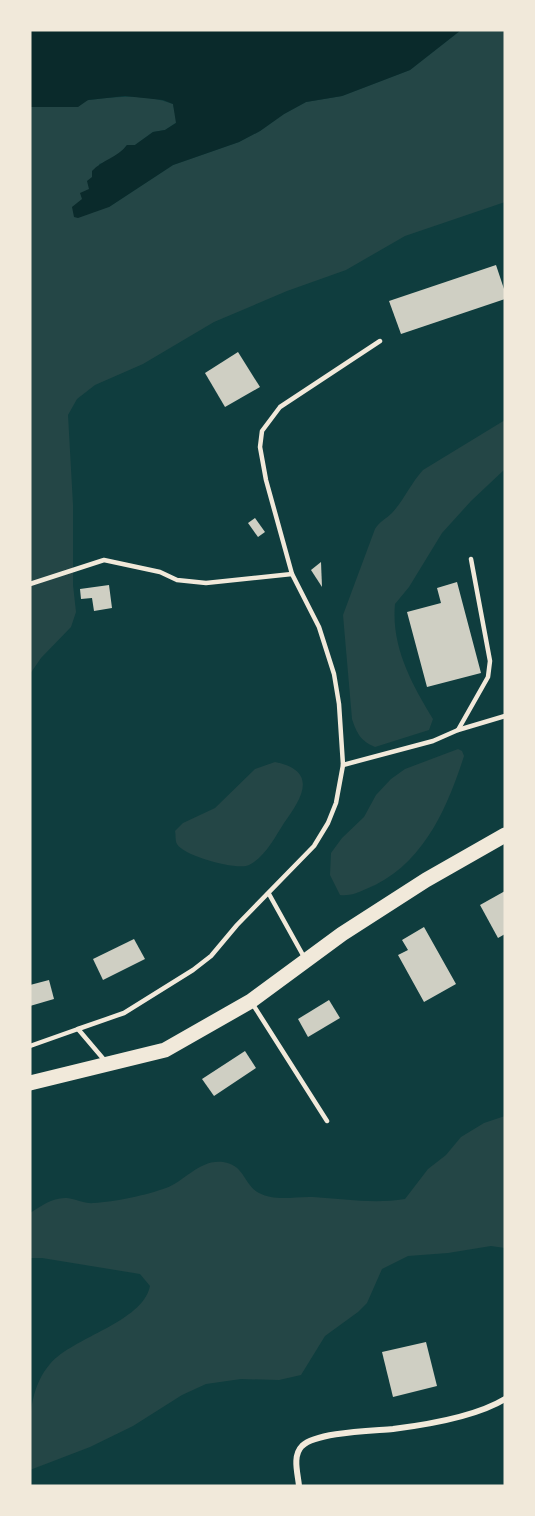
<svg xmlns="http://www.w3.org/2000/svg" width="535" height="1516" viewBox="0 0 535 1516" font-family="Mulish,sans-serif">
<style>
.green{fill:#244646}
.water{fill:#0a2a2b}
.building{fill:#cfcfc3}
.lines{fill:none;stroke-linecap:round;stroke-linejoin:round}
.service{stroke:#f1e9da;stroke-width:4.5}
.minor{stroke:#f1e9da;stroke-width:6}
.primary{stroke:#f1e9da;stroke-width:15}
</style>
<rect width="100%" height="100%" fill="#0f3d3e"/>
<g class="green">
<path d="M461,30h44v172l-100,34 -59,34 -59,21 -73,31 -71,42 -48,21 -18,14 -9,16 5,90v80l3,27 -5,15 -30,31 -11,16v-567c47,-2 97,-20 143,-3l4,18 -12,8 -12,2 -18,13h-8c-7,10 -17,16 -28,19l10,43 64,-42 66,-23 21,-11 24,-17 22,-12 36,-6 68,-26z"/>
<path d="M505,420v49l-34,32 -29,32 -33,54 -14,17c-4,43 17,80 38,115l-4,11 -54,17c-14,-6 -18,-13 -23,-28l-9,-104 32,-86c5,-8 11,-10 17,-16 12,-13 19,-30 31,-43z"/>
<path d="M458,749l4,2 2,5c-17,53 -42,111 -98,133 -9,4 -16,7 -26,6l-10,-20 1,-22 11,-15 22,-21 12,-22 15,-16 14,-10z"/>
<path d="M275,762c44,9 27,36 9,61 -9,14 -19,34 -35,42 -10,6 -66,-9 -72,-21 -2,-3 -1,-9 -2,-13l8,-8 32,-15 40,-39z"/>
<path d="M505,1116v132l-14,-2 -43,7 -40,3 -26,13 -15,34 -9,9 -33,24 -24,39 -22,5 -38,-1 -35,5 -24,11 -49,31 -43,21 -60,23c0,-35 -5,-77 20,-106 23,-27 93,-42 100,-78l-10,-12 -98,-16h-12v-45c11,-7 23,-16 37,-15 9,1 18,6 27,5 20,-1 53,-8 72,-15 19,-7 34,-29 57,-26 22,3 20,22 36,31 17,9 37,3 54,4 31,2 61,7 92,2l23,-30 18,-14 15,-18 23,-14z"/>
</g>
<path class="water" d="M30,30h431l-51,40 -68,26 -36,6 -22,12 -24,17 -21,11 -66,23 -64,42 -31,11 -4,-1 -2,-10 10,-8 -2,-6 9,-4 -2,-8 5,-4v-6c10,-11 25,-13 35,-26h8l18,-13 12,-2 11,-7 -3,-19 -10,-4 -38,-4 -37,4 -10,7h-48z"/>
<g class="building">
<polygon points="496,265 505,292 505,299 401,334 389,301"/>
<polygon points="238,352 260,387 225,407 205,373"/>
<polygon points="255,518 265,532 258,537 248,523"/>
<polygon points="321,562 322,587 311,570"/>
<polygon points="457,582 481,673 427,687 407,612 441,603 437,588"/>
<polygon points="109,585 112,608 94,611 92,598 81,599 80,589"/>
<polygon points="505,891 505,934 498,938 480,905"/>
<polygon points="424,927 456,984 424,1002 398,955 408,950 402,940"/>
<polygon points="134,939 145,959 103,980 93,959"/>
<polygon points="49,980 54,999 30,1006 30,985"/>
<polygon points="329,1000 340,1018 308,1037 298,1019"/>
<polygon points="245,1051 256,1068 214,1096 202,1079"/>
<polygon points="426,1342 437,1386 393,1397 382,1352"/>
</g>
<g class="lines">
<g class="service">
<polyline points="30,584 104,560 160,572 177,580 206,583 292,574"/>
<polyline points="458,730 505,716"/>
<polyline points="343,765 433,741 458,730 488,677 490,661 471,559"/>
<polyline points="269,894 304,957"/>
<polyline points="252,1003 327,1121"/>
<polyline points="78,1029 124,1013 193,970 211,956 237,925 314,846 328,823 336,803 343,765 339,704 334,674 319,627 292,574 266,480 260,447 262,431 280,407 380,341"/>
<polyline points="30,1046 78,1029 106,1062"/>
</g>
<path class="minor" d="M299,1486c-1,-12 -7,-30 3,-40 15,-14 70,-15 91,-17 32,-4 84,-13 112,-30"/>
<polyline class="primary" points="30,1083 165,1050 251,1001 342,934 426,880 505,835"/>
</g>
<rect width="535" height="1516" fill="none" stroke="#f1e9da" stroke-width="63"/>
</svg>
